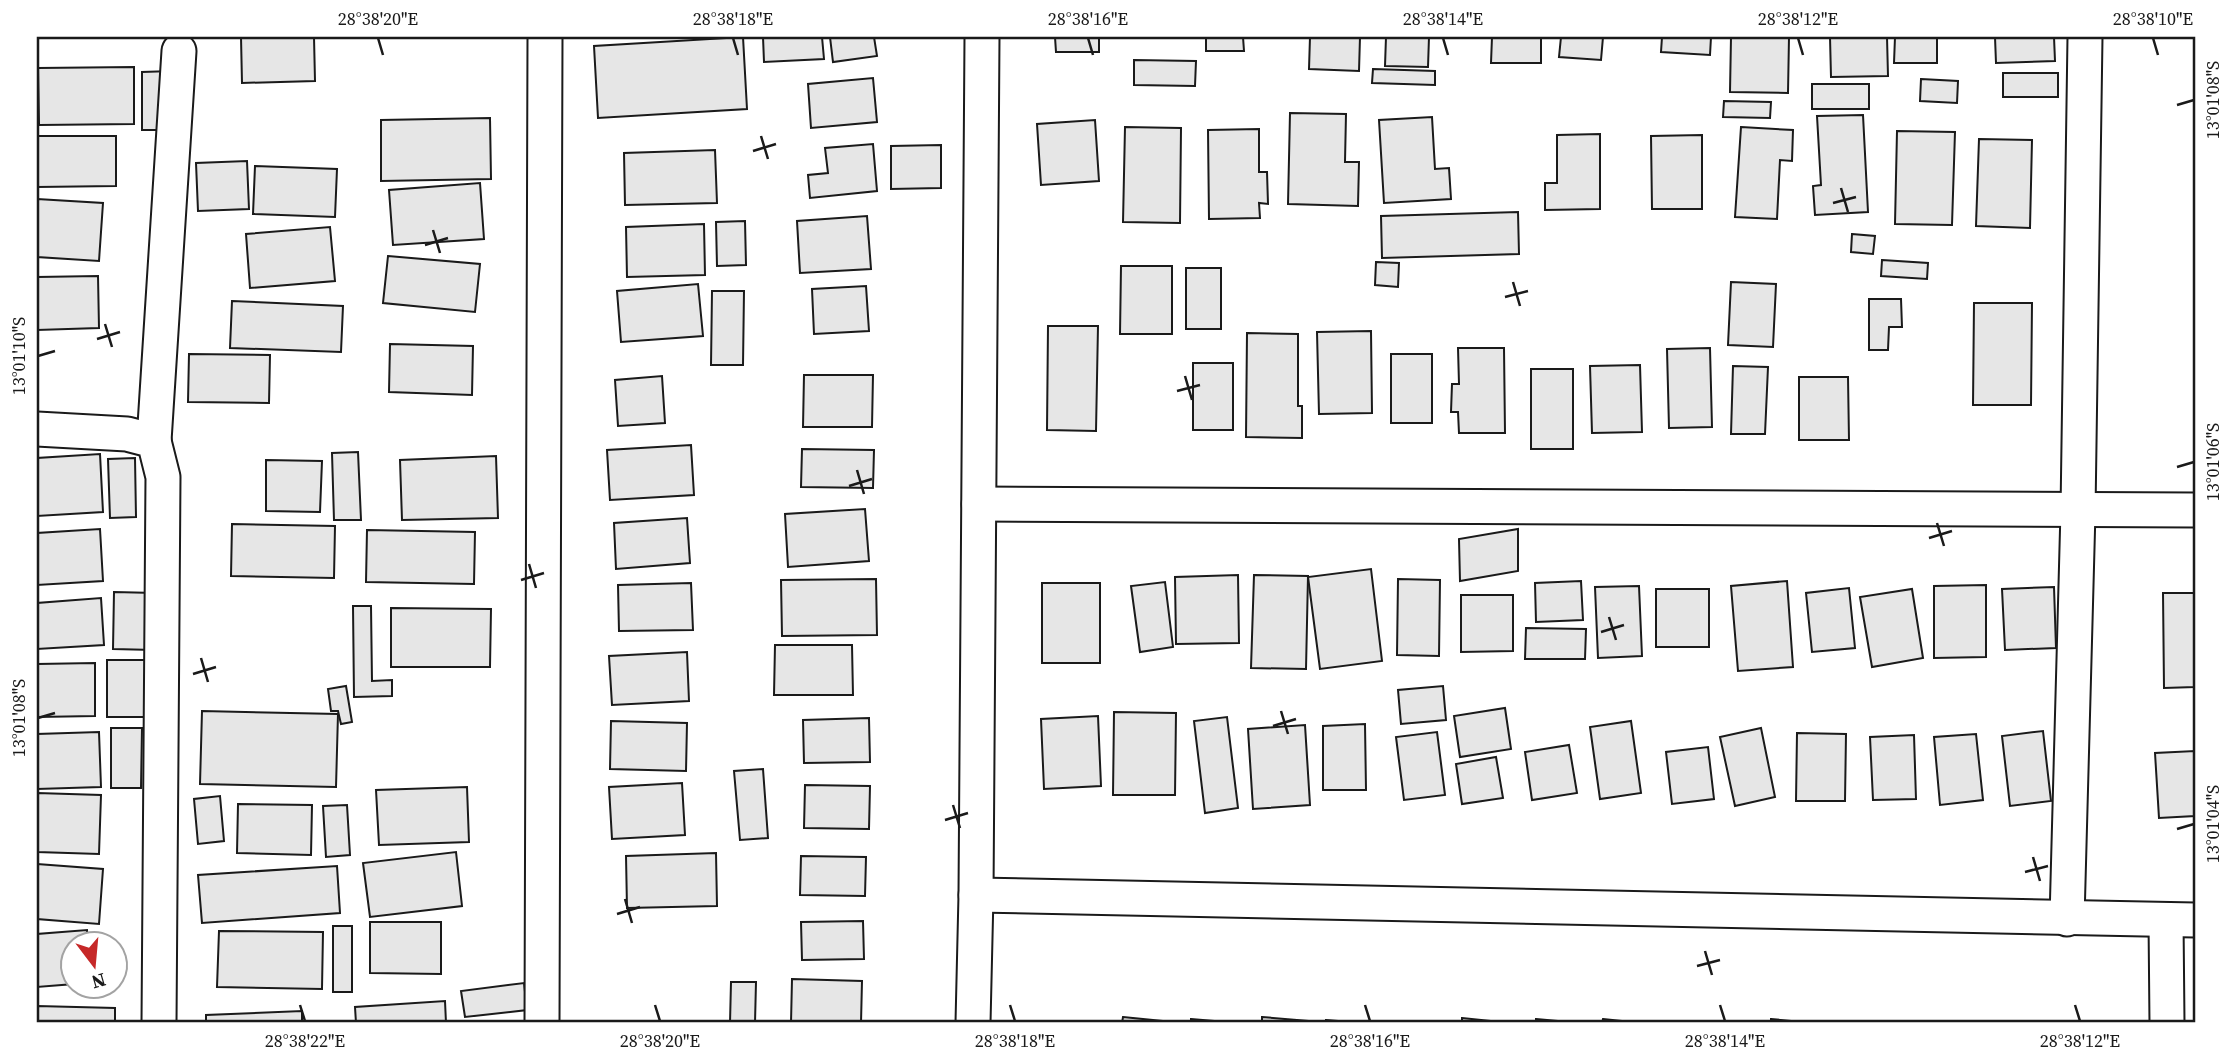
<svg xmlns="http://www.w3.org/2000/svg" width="2232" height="1060" viewBox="0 0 2232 1060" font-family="'Source Serif 4',serif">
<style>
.building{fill:#e6e6e6;stroke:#1a1a1a;stroke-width:2}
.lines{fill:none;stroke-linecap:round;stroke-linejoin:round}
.street-casing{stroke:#1a1a1a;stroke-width:37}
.street{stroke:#fff;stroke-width:33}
.ticks{fill:none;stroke:#1a1a1a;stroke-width:2.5}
.neatline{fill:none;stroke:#1a1a1a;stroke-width:2.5}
.ticks-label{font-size:18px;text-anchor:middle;fill:#1a1a1a}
</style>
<rect width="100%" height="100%" fill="#fff"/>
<g class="building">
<polygon points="241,37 314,37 315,81 242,83"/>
<polygon points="743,37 747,109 598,118 594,46"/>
<polygon points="763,37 822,37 824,59 764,62"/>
<polygon points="830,37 874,37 877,56 833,62"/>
<polygon points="1055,37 1099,37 1099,52 1056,52"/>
<polygon points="1206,37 1243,37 1244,51 1206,51"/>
<polygon points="1310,37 1360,37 1359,71 1309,69"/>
<polygon points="1386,37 1429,37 1428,67 1385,66"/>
<polygon points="1492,37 1541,37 1541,63 1491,63"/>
<polygon points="1561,37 1603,37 1601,60 1559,57"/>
<polygon points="1662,37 1711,37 1710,55 1661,52"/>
<polygon points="1731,37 1789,37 1788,93 1730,92"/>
<polygon points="1830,37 1887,37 1888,76 1831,77"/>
<polygon points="1895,37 1937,37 1937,63 1894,63"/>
<polygon points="1995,37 2054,37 2055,61 1996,63"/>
<polygon points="1134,60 1196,61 1195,86 1134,85"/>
<polygon points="134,67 134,124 39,125 38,68"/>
<polygon points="1373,69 1435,71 1435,85 1372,83"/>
<polygon points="172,71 173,130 142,130 142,72"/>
<rect x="2003" y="73" width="55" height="24"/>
<polygon points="873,78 877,122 811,128 808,84"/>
<polygon points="1921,79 1958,81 1957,103 1920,101"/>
<rect x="1812" y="84" width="57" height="25"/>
<polygon points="1724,101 1771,102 1770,118 1723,117"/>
<polygon points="1290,113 1346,114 1345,162 1359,162 1358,206 1288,204"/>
<polygon points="1863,115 1868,212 1815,215 1813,186 1821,185 1817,116"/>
<polygon points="1432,117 1435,169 1449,168 1451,199 1384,203 1379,120"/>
<polygon points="490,118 491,179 381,181 381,120"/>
<polygon points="1095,120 1099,181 1041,185 1037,124"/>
<polygon points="1125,127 1181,128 1180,223 1123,222"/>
<polygon points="1741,127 1793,130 1792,161 1780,160 1777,219 1735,217"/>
<polygon points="1259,129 1259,172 1267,172 1268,204 1259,203 1260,218 1209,219 1208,130"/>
<polygon points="1897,131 1955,132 1952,225 1895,224"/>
<polygon points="1600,134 1600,209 1545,210 1545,183 1557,183 1557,135"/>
<polygon points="1702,135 1702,209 1652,209 1651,136"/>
<polygon points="37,136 116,136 116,186 37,187"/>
<polygon points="1979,139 2032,140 2030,228 1976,226"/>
<polygon points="873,144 877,191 810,198 808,175 828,173 825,148"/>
<polygon points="941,145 941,188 891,189 891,146"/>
<polygon points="715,150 717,203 625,205 624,153"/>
<polygon points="247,161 249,209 198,211 196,163"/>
<polygon points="255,166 337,169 335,217 253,214"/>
<polygon points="480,183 484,239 393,245 389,190"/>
<polygon points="37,199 103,203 99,261 37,257"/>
<polygon points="1518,212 1519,254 1382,258 1381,216"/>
<polygon points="867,216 871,269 800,273 797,221"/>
<polygon points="745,221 746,265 717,266 716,222"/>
<polygon points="704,224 705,275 627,277 626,227"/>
<polygon points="330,227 335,281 250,288 246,234"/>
<polygon points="1852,234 1875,236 1873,254 1851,252"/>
<polygon points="388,256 480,264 475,312 383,303"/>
<polygon points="1882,260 1928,263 1927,279 1881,276"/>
<polygon points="1376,262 1399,263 1398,287 1375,285"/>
<polygon points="1121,266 1172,266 1172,334 1120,334"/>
<rect x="1186" y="268" width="35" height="61"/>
<polygon points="98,276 99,328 37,330 37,277"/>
<polygon points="1731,282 1776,284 1773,347 1728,345"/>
<polygon points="698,284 703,336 621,342 617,291"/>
<polygon points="866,286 869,331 814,334 812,289"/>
<polygon points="712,291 744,291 743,365 711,365"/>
<polygon points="1869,299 1901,299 1902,327 1889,327 1888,350 1869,350"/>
<polygon points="232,301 343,306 341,352 230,348"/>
<polygon points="1974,303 2032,303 2031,405 1973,405"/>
<polygon points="1048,326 1098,326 1096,431 1047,430"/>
<polygon points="1371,331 1372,413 1319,414 1317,332"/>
<polygon points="1247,333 1298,334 1298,406 1302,406 1302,438 1246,437"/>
<polygon points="390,344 473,346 472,395 389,392"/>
<polygon points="1458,348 1504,348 1505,433 1459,433 1458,412 1451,412 1452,384 1459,384"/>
<polygon points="1710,348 1712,427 1669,428 1667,349"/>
<polygon points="189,354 270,355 269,403 188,402"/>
<rect x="1391" y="354" width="41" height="69"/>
<rect x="1193" y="363" width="40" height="67"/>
<polygon points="1640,365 1642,432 1592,433 1590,366"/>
<polygon points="1733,366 1768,367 1765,434 1731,434"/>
<rect x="1531" y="369" width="42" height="80"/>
<polygon points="804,375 873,375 872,427 803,427"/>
<polygon points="662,376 665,423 618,426 615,380"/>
<polygon points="1799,377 1848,377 1849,440 1799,440"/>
<polygon points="691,445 694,495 610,500 607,450"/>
<polygon points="802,449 874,450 873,488 801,487"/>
<polygon points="358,452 361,520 334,520 332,453"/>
<polygon points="100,454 103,512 37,516 37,458"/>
<polygon points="496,456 498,518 402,520 400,460"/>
<polygon points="135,458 136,517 110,518 108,459"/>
<polygon points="266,460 322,461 320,512 266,511"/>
<polygon points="865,509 869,561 788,567 785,514"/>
<polygon points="687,518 690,563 616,569 614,523"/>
<polygon points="232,524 335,526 334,578 231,576"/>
<polygon points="100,529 103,581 37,585 37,533"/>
<polygon points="1518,529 1518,571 1460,581 1459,539"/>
<polygon points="367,530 475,532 474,584 366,582"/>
<polygon points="1371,569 1382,661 1320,669 1308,577"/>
<polygon points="1238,575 1239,643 1176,644 1175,577"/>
<polygon points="1254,575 1308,576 1306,669 1251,668"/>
<polygon points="876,579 877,635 782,636 781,580"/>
<polygon points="1398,579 1440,580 1439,656 1397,655"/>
<polygon points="1581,581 1583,620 1536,622 1535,583"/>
<polygon points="1787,581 1793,667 1738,671 1731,586"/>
<polygon points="1165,582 1173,647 1140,652 1131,586"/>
<polygon points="691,583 693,630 619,631 618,585"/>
<rect x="1042" y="583" width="58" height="80"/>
<polygon points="1986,585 1986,657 1934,658 1934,586"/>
<polygon points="1639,586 1642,656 1598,658 1595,587"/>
<polygon points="2054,587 2056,648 2005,650 2002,589"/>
<polygon points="1849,588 1855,648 1812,652 1806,593"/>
<rect x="1656" y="589" width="53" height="58"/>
<polygon points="1912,589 1923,658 1872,667 1860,597"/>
<polygon points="114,592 155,593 154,650 113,649"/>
<polygon points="2163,593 2195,593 2195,687 2164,688"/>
<polygon points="1461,595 1513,595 1513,651 1461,652"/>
<polygon points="101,598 104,645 37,649 37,603"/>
<polygon points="353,606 371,606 372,681 392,680 392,696 354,697"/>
<polygon points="391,608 491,609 490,667 391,667"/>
<polygon points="1526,628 1586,629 1585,659 1525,659"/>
<polygon points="775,645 852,645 853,695 774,695"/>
<polygon points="687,652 689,701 612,705 609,656"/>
<rect x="107" y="660" width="43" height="57"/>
<polygon points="95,663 95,716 37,717 37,664"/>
<polygon points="346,686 352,722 341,724 338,711 331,711 328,689"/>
<polygon points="1443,686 1446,720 1401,724 1398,690"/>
<polygon points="1505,708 1511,749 1460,757 1454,716"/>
<polygon points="202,711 338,714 336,787 200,784"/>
<polygon points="1114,712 1176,713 1175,795 1113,795"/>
<polygon points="1098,716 1101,786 1044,789 1041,719"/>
<polygon points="1227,717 1238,808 1205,813 1194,721"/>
<polygon points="869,718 870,762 804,763 803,720"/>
<polygon points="611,721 687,723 686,771 610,769"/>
<polygon points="1631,721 1641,793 1600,799 1590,727"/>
<polygon points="1365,724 1366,790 1323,790 1323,726"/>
<polygon points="1305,725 1310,805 1253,809 1248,729"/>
<polygon points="111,728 142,728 141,788 111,788"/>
<polygon points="1761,728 1775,797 1735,806 1720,737"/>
<polygon points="2043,731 2051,801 2010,806 2002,736"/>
<polygon points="99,732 101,787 37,789 37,734"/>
<polygon points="1437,732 1445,795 1404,800 1396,737"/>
<polygon points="1797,733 1846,734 1845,801 1796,801"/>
<polygon points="1976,734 1983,800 1940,805 1934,737"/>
<polygon points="1914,735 1916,799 1873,800 1870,737"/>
<polygon points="1569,745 1577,793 1532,800 1525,752"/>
<polygon points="1708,747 1714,799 1672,804 1666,752"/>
<polygon points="2195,751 2195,816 2159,818 2155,753"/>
<polygon points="1496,757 1503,798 1462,804 1456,764"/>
<polygon points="763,769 768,838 740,840 734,771"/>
<polygon points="682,783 685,835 612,839 609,787"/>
<polygon points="805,785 870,786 869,829 804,828"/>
<polygon points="467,787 469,842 379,845 376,790"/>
<polygon points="37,793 101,795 99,854 37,852"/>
<polygon points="220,796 224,841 198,844 194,799"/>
<polygon points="238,804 312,805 311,855 237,853"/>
<polygon points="347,805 350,855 326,857 323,806"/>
<polygon points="456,852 462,906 370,917 363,863"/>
<polygon points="716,853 717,906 627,908 626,856"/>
<polygon points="801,856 866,857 865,896 800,895"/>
<polygon points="37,864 103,869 99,924 37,919"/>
<polygon points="337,866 340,913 202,923 198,875"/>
<polygon points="863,921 864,959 802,960 801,922"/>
<polygon points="370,922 441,922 441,974 370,973"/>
<rect x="333" y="926" width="19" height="66"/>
<polygon points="87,930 88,944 74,944 74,984 37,987 37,934"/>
<polygon points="219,931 323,932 322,989 217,987"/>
<polygon points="792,979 862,981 861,1023 791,1023"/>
<polygon points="731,982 756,982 755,1023 730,1023"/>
<polygon points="524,983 527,1010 465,1017 461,991"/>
<polygon points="445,1001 446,1023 356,1023 355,1007"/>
<polygon points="37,1006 115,1008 115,1023 37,1023"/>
<polygon points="302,1011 302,1023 206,1023 206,1015"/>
<polygon points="1123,1017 1172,1022 1172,1023 1122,1023"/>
<polygon points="1262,1017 1308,1021 1308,1023 1262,1023"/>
<polygon points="1462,1018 1510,1023 1462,1023"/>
<polygon points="1191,1019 1238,1023 1191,1023"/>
<polygon points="1536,1019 1580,1023 1536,1023"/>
<polygon points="1603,1019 1641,1023 1602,1023"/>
<polygon points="1771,1019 1813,1023 1771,1023"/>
<polygon points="1326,1020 1363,1023 1326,1023"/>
</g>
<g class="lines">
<defs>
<g id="street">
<polyline points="37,429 127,434 154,441 163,477 159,1023"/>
<polyline points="154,441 179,51"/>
<polyline points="979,504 2195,510"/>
<polyline points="976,895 2195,920"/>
<polyline points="2067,919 2078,511 2085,37"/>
<polyline points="2166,920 2167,1023"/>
<polyline points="542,1023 545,37"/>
<polyline points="973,1023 976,895 982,37"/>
</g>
</defs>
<use href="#street" class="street-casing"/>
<use href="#street" class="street"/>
</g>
<path class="ticks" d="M378,38l5,17M733,38l5,17M1088,38l5,17M1443,38l5,17M1798,38l5,17M2153,38l5,17M2177,105l17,-5M761,136l7,23M753,151l23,-7M1841,188l7,24M1833,203l23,-6M433,230l7,23M425,245l23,-7M1513,282l7,24M1505,297l23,-6M105,324l7,23M97,339l23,-7M38,356l17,-5M1185,376l7,24M1177,391l23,-6M2177,467l17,-5M857,470l7,24M849,486l23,-7M1937,523l7,23M1929,538l23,-7M529,564l7,24M521,580l23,-7M1609,617l7,23M1601,632l23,-7M201,658l7,24M193,674l23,-7M1281,711l7,23M38,718l17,-5M1273,726l23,-7M953,805l7,23M945,820l23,-7M2177,829l17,-5M2033,857l7,24M2025,872l23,-6M625,899l7,24M617,914l23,-7M1705,951l7,24M1697,966l23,-6M300,1005l5,16M655,1005l5,16M1010,1005l5,16M1365,1005l5,16M1720,1005l5,16M2075,1005l5,16"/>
<rect width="2232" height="1060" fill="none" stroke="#ffffff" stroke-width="77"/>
<g transform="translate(94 965) rotate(164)"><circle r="33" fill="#ffffff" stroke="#a3a3a3" stroke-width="2"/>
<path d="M0-5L12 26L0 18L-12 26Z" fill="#c62828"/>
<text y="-10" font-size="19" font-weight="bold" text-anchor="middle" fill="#1a1a1a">N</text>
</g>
<rect x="38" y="38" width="2156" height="983" class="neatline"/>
<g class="ticks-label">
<text x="378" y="25">28°38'20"E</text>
<text x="733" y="25">28°38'18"E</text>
<text x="1088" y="25">28°38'16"E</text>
<text x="1443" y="25">28°38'14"E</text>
<text x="1798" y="25">28°38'12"E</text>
<text x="2153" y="25">28°38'10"E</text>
<text transform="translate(2213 100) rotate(-90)" y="6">13°01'08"S</text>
<text transform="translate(19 356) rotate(-90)" y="6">13°01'10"S</text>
<text transform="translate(2213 462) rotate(-90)" y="6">13°01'06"S</text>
<text transform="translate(19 718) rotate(-90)" y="6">13°01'08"S</text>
<text transform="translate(2213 824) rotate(-90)" y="6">13°01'04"S</text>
<text x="305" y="1047">28°38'22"E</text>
<text x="660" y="1047">28°38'20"E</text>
<text x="1015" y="1047">28°38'18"E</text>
<text x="1370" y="1047">28°38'16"E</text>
<text x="1725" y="1047">28°38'14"E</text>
<text x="2080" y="1047">28°38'12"E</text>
</g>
</svg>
